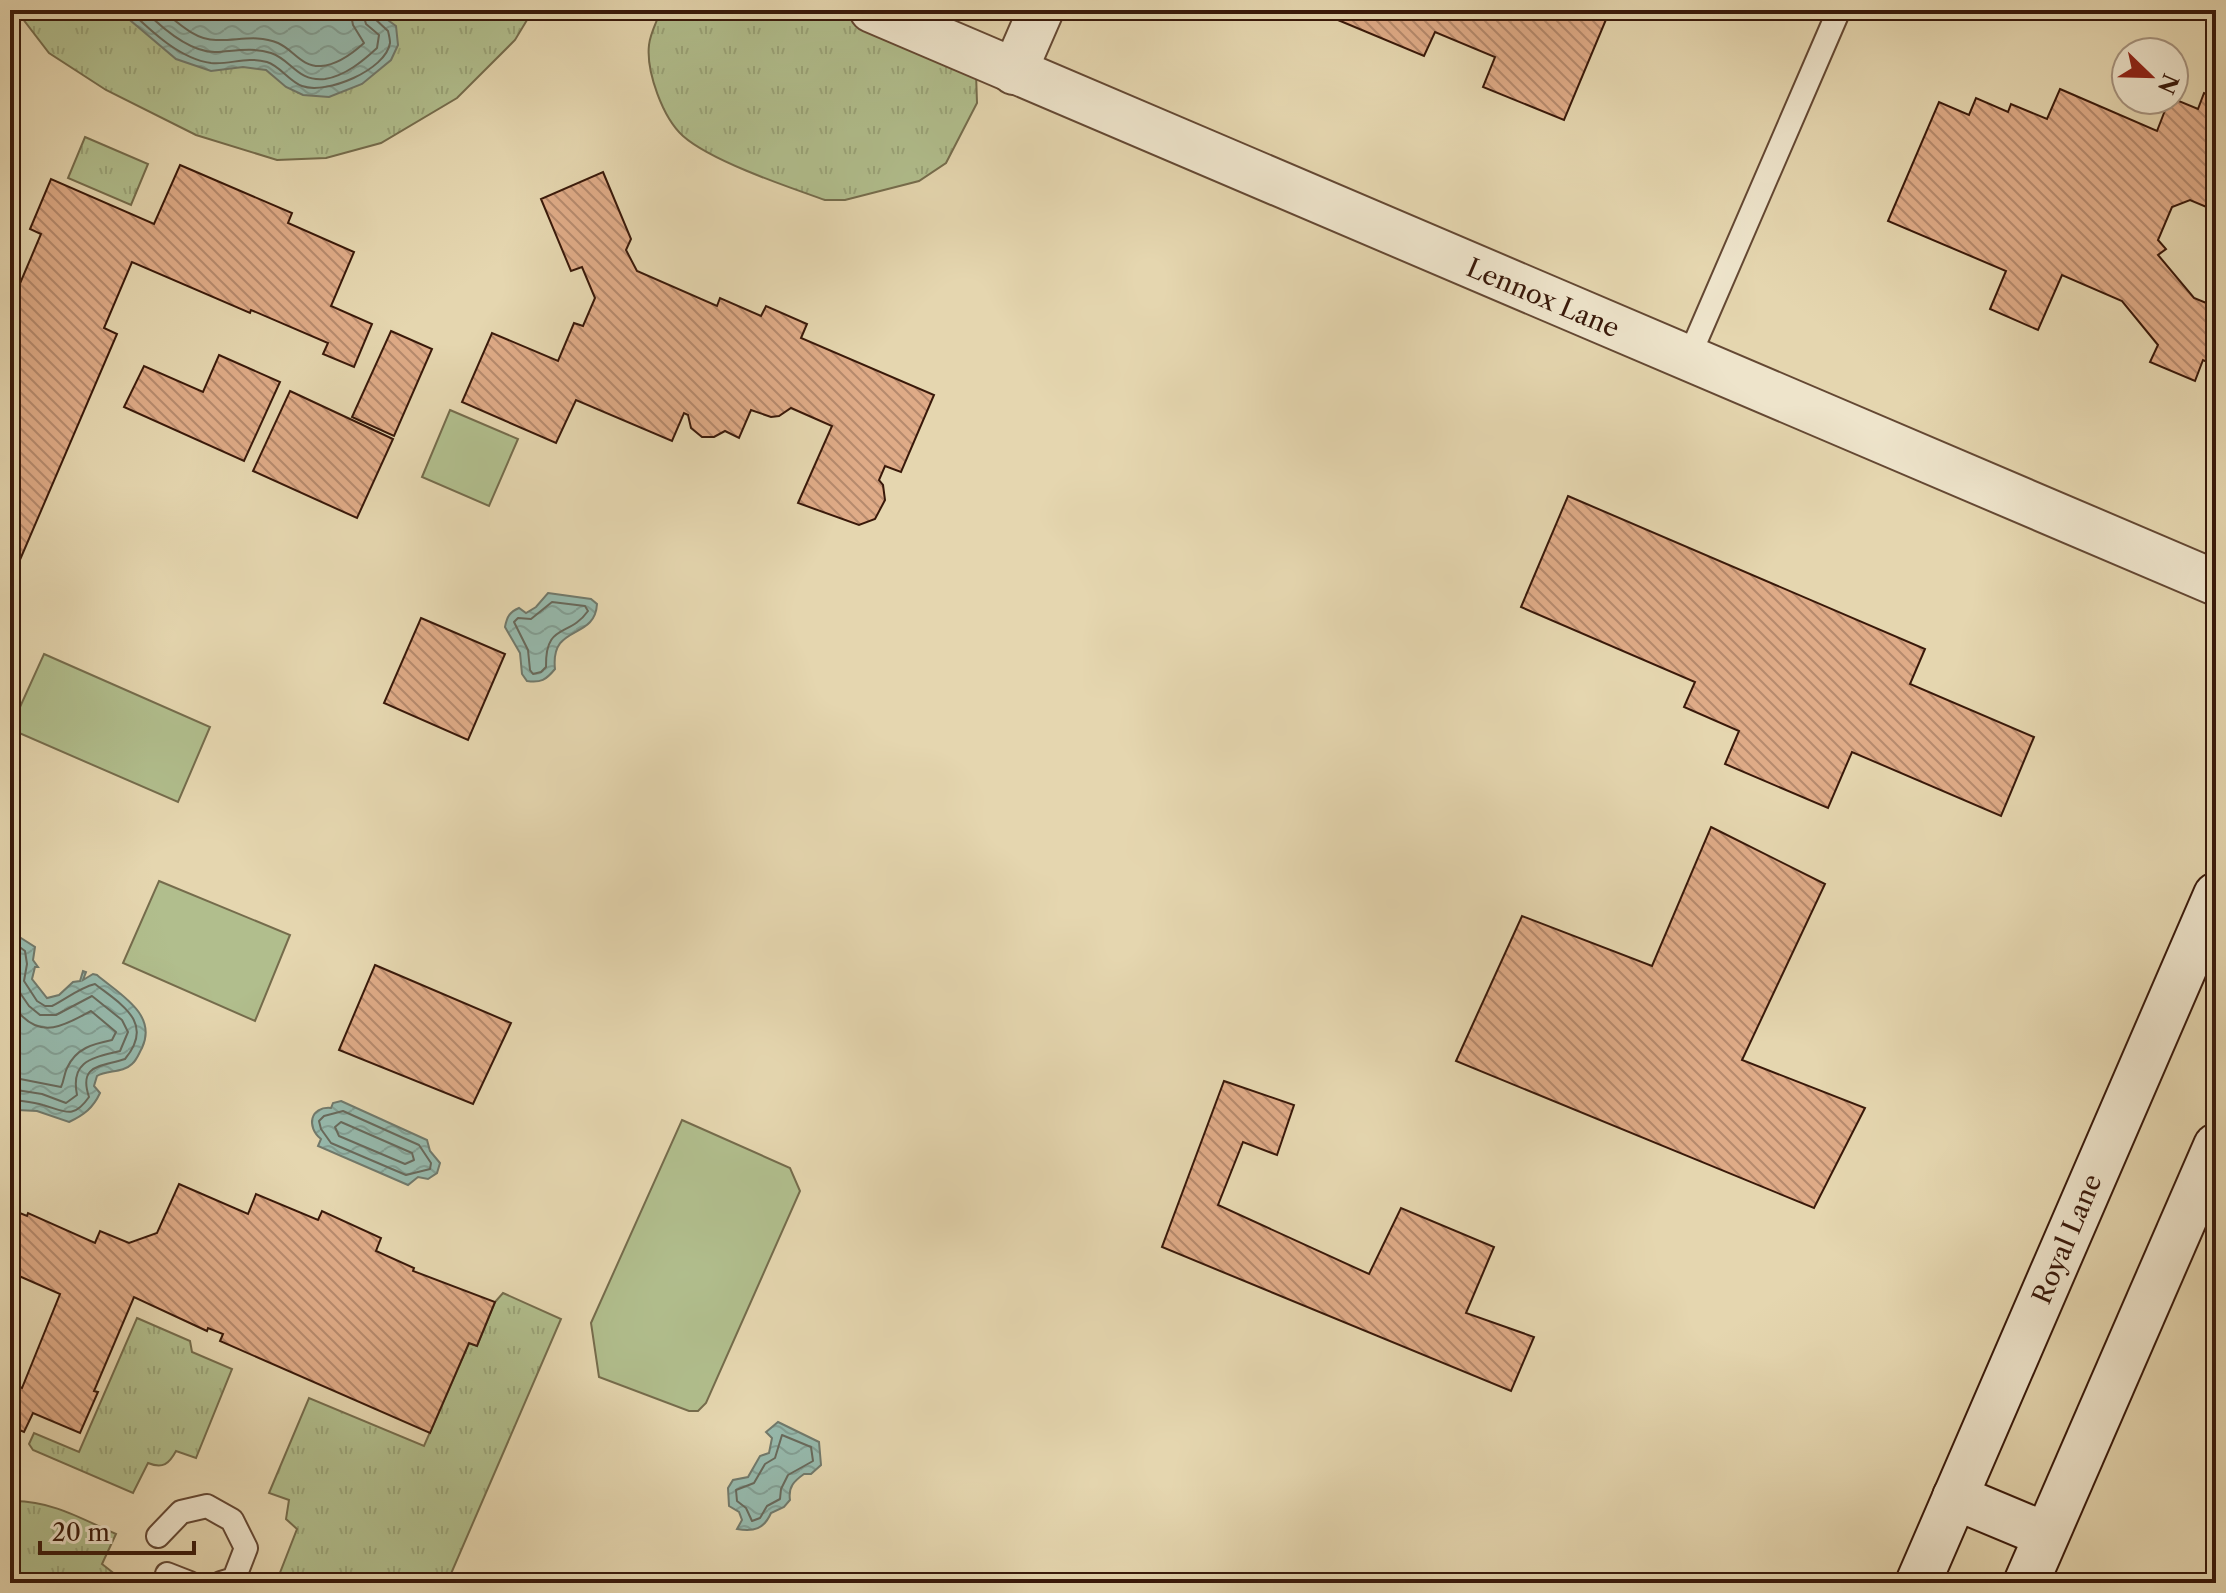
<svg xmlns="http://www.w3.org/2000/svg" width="2226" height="1593" viewBox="0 0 2226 1593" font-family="'Libre Caslon Text',serif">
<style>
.grass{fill:url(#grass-tufts);stroke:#756c4c;stroke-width:2}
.pitch{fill:#b1be8d;stroke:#756c4c;stroke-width:2}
.water{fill:url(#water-waves);stroke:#71796b;stroke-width:2}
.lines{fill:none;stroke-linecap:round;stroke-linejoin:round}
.shore{stroke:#68695b;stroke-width:2}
.building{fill:url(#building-back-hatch);stroke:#39190a;stroke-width:2}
.service-casing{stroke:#644833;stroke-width:26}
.minor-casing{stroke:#644833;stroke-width:48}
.secondary-casing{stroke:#39190a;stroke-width:48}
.service{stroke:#eee4cb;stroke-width:22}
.minor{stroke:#eee4cb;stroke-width:44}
.secondary{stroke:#eee4cb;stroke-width:44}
.labels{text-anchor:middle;stroke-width:6;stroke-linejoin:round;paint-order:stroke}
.street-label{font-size:26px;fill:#39190a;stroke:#eee4cb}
</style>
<defs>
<pattern id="grass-tufts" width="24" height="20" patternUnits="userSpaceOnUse" patternTransform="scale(2)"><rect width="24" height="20" fill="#b1be8d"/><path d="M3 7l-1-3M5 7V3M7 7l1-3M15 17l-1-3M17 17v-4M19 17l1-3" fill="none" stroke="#99a378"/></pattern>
<pattern id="water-waves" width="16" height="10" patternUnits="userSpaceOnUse" patternTransform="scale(2)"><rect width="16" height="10" fill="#96b9ac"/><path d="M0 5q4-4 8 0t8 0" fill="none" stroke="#829e93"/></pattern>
<pattern id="building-back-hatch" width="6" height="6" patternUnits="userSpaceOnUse" patternTransform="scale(2)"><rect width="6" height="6" fill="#dfab87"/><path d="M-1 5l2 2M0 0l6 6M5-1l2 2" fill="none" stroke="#b68a6d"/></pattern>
</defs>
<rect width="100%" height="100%" fill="#e5d6af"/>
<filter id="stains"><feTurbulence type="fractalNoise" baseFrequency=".0025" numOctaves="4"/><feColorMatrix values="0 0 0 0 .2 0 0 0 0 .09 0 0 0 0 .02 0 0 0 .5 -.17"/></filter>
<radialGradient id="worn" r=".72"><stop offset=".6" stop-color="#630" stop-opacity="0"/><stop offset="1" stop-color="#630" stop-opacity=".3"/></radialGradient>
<g class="grass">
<polygon points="16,10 533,10 515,40 457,98 381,143 326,158 277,160 196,135 106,90 49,53"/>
<path d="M661,10h172l143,63 1,30 -31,60 -27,18 -74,19h-20c-37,-13 -114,-39 -142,-64 -20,-18 -37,-64 -34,-91 1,-11 8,-24 12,-35z"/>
<polygon points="85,137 148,164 131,205 68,178"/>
<polygon points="503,1293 561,1319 447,1583 276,1583 297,1529 286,1519 289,1500 269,1493 309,1398 424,1446 469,1343 477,1346 495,1302"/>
<path d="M137,1318l53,23 2,11 40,17 -36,89 -20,-7c-7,13 -13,18 -28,12l-15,30 -100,-43 -4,-6 5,-11 45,19z"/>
<path d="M14,1501c38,0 68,18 102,33l-14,30 14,11 2,8h-108v-81z"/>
</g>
<g class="pitch">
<polygon points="450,410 518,439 489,506 422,477"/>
<polygon points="44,654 210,727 178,802 10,729"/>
<polygon points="159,881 290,935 255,1021 123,963"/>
<polygon points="682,1120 790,1168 800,1191 706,1403 698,1411 689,1411 599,1377 591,1323"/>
</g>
<g class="water">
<polygon points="118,10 374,10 396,26 398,45 391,60 362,84 329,97 303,95 286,87 266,70 243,67 211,71 176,59"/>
<path d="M548,593l43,6 6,5c-2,37 -47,19 -42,65 -9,11 -14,14 -28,12l-5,-7 -2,-21 -15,-26c2,-11 5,-15 14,-19l7,5 10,-6z"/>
<path d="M10,931l25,16 -2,13 5,7h-3l-3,12 15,19 12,-3 14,-13 7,-1 3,-10 3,1 -3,8 10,-6 4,1c22,19 61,39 45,73 -3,5 -5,12 -10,16 -9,9 -25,6 -35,12l-3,10 6,7c-7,15 -16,22 -31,29l-32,-11 -20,-1 -7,-5z"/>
<path d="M341,1101l86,39 3,11 10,12 -3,10 -9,6 -10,-2 -10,8 -90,-39 3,-7c-15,-12 -11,-33 10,-31l2,-5z"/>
<path d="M778,1422l41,20 2,23 -10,9h-7c-10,7 -16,13 -14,26l-6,7 -13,6c-7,16 -17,19 -34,16l5,-9 -3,-8 -10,-6 -1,-18 5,-8 15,-3 12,-21 9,-3 3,-15 -6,-6z"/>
</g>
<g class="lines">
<g class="shore">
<path d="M129,10c22,21 51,49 82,53 19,2 35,-7 56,-1 13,4 22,19 35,24 24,9 84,-16 88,-43 0,-4 -1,-8 -2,-12l-14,-13 -2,-8"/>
<path d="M144,10c17,17 46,43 72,42 19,-1 36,-5 55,1 21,7 26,29 54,26 20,-3 38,-18 52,-31l2,-13 -13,-11 -4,-14"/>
<path d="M162,10c15,12 33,30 54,30 21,1 41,-6 62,3 16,7 23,24 43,23 16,-1 32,-13 43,-23l-11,-18 -3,-15"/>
<path d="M552,602l33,4 3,5c-19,27 -43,11 -42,56l-5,5 -8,2 -3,-4 -2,-20 -14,-28 4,-4 13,1z"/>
<path d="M10,940l15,11 2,13 -3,17 13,20 8,5h7c14,-7 27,-18 43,-22 27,21 60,39 30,75 -24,8 -47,5 -36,38 -16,23 -24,14 -46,8 -10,-3 -23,-4 -33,-6"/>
<path d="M10,952l6,5v30l13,19 11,9h16l36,-19 30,24 6,12 -8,19c-27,7 -50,9 -43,44l-11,8 -24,-9 -32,-5"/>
<path d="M10,1000c4,5 7,11 12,16 23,23 46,7 69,-5l25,21 -4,8c-19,4 -36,8 -45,28 -3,6 -3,13 -6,19l-51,-10"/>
<polygon points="343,1111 419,1145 431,1163 430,1169 406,1175 331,1143 321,1129 319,1121 324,1116"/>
<polygon points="341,1122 412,1153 414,1160 405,1164 339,1136 335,1127"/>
<polygon points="782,1435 811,1447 813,1461 788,1475 781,1489 780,1499 767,1506 760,1518 752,1521 746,1508 737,1501 736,1490 754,1483 765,1464 775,1458"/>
</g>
</g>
<g class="building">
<polygon points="1314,10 1487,10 1511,20 1515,10 1610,10 1564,120 1483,87 1495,57 1435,32 1424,56"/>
<polygon points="2060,89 2157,131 2169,100 2174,99 2198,109 2204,93 2216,98 2216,211 2190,200 2172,207 2158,240 2166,249 2158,255 2194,298 2216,307 2216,366 2203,360 2195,381 2150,362 2158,345 2122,301 2062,275 2038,330 1990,309 2006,271 1888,221 1939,102 1969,115 1976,98 2008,112 2011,104 2047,119"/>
<polygon points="180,165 292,213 288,223 354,252 331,306 372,324 354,367 323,354 328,343 251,310 250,313 132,262 104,328 117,334 10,583 10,307 41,234 30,229 51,179 154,224"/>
<polygon points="603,172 631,239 626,250 637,271 717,306 720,298 761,316 766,306 807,324 801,338 934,395 901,472 885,466 879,480 883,485 885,500 875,519 859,525 798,503 832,426 791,408 779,416 771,417 751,410 739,438 725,431 714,437 702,437 691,428 688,415 684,413 672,441 576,400 556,443 462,402 492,333 558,361 574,323 583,326 595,298 582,267 571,271 541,199"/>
<polygon points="391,331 432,349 394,436 352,417"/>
<polygon points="219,355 280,382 244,461 124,407 144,366 203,392"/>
<polygon points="290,391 393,439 357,518 253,471"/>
<polygon points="1568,496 1925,649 1910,684 2034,737 2001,816 1852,752 1828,808 1725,764 1739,731 1684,707 1695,682 1521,607"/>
<polygon points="421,618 505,654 468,740 384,703"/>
<polygon points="1711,827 1825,884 1742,1060 1865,1108 1814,1208 1456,1061 1522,916 1652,966"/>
<polygon points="375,965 511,1023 473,1104 339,1050"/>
<polygon points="1224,1081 1294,1105 1277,1155 1243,1142 1218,1205 1369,1274 1401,1208 1494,1247 1466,1313 1534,1337 1511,1391 1162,1247"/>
<polygon points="179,1184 248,1214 256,1194 318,1220 322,1211 381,1238 376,1251 414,1268 413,1271 495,1302 477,1346 469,1343 430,1433 220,1341 223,1334 208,1328 207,1331 134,1297 94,1391 98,1392 80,1433 33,1413 24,1432 10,1426 10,1383 22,1388 60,1294 10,1272 10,1209 27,1216 28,1213 95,1243 100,1231 129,1243 157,1233"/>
</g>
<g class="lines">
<defs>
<g id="service">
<polyline points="1688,359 1839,10"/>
<polyline points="158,1536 181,1512 207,1506 232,1520 246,1548 234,1579 221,1583"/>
<polyline points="167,1574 190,1583"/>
</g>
<g id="minor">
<polyline points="872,10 2216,583"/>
<polyline points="1014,72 1041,10"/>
</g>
<g id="secondary">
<polyline points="1955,1497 2046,1535"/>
<polyline points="1918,1583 2216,895"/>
<polyline points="2026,1583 2216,1146"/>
</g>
</defs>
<use href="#service" class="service-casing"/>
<use href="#minor" class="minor-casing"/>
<use href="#secondary" class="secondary-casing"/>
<use href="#service" class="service"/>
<use href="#minor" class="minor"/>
<use href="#secondary" class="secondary"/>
</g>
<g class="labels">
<g class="street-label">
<text transform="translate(1543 298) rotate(23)" y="9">Lennox Lane</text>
<text transform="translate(2067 1239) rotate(-67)" y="9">Royal Lane</text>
</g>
</g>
<rect width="2226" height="1593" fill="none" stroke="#e5d6af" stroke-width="40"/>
<rect x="12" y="12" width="2202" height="1569" fill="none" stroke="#39190a" stroke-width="4"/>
<rect x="20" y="20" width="2186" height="1553" fill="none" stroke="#39190a" stroke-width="2"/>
<g transform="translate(2150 76) rotate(113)"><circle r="38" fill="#eee4cb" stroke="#a6937e" stroke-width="2"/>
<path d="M0-6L14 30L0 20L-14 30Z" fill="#8f2418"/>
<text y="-12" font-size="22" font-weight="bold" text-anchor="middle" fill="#39190a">N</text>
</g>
<path d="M40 1541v12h154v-12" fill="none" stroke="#39190a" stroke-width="4"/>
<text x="52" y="1541" font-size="24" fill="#39190a" stroke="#eee4cb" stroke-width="6" paint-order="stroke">20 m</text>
<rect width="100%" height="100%" filter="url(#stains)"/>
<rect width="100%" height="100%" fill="url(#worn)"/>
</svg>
